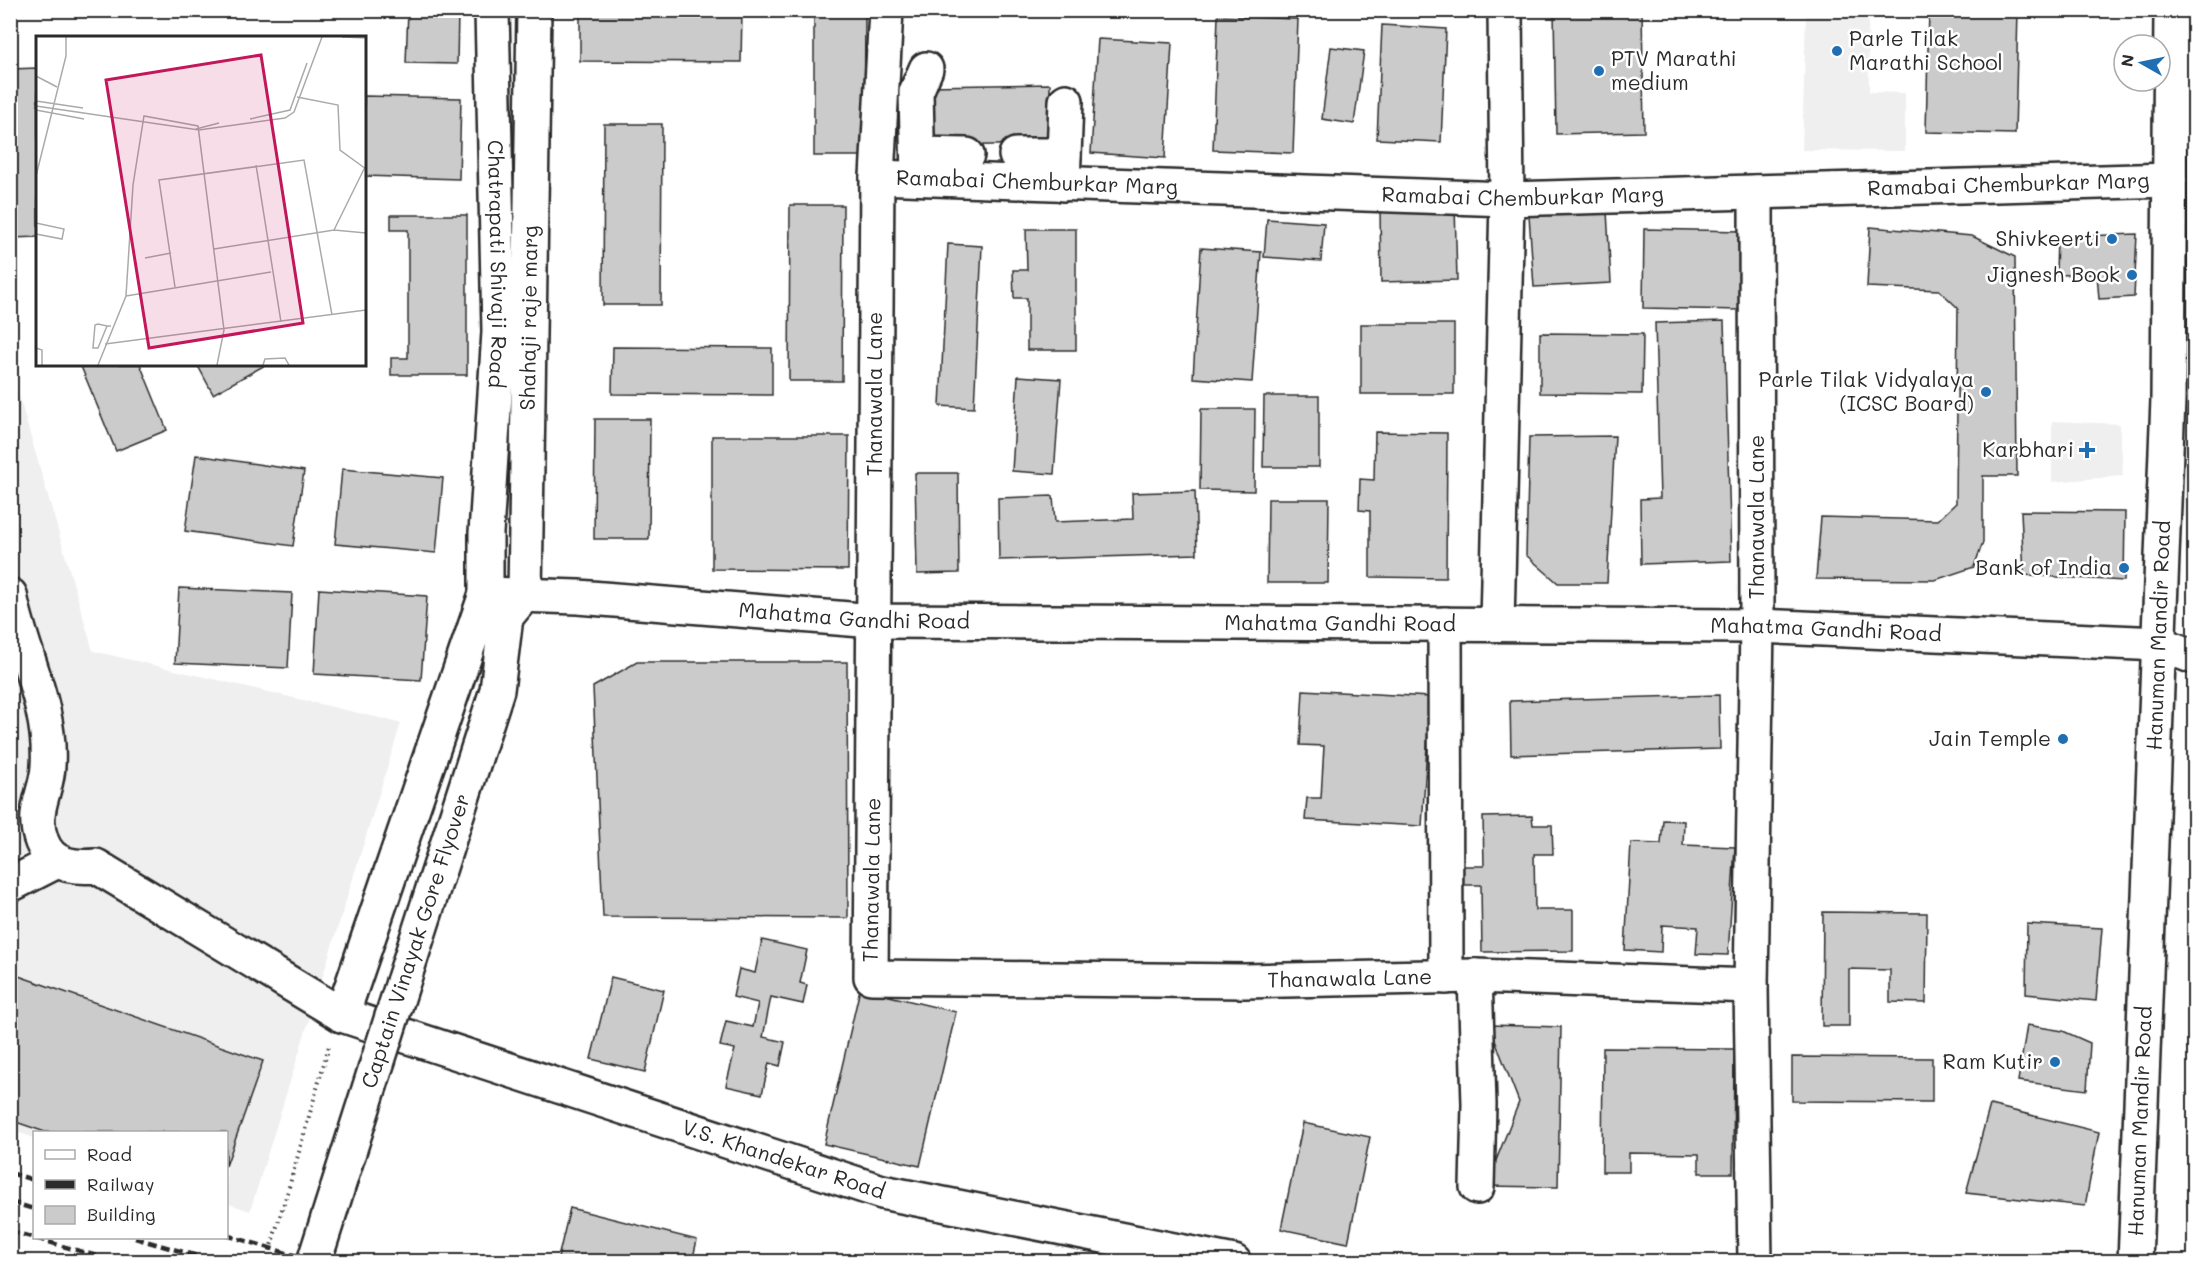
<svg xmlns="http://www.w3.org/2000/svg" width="2205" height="1272" viewBox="0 0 2205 1272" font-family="Mali,sans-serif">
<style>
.built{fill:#efefef}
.building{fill:#cbcbcb;stroke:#2b2b2b;stroke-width:1.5}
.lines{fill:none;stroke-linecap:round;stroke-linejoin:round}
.minor-casing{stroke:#2b2b2b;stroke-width:38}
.major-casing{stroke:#2b2b2b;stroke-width:38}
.path{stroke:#2b2b2b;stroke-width:4;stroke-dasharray:1.5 4.5;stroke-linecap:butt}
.minor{stroke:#fff;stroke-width:33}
.major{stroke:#fff;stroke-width:33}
.rail{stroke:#2b2b2b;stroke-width:4.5;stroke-dasharray:9 4.5;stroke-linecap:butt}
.major-bridge-casing{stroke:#2b2b2b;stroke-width:38;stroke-linecap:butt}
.path-bridge{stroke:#2b2b2b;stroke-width:4;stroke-dasharray:1.5 4.5;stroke-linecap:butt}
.major-bridge{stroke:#fff;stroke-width:33}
.poi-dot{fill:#1f6fb2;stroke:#fff;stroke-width:2}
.labels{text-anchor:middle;stroke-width:5;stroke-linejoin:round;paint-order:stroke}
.poi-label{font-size:21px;fill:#2b2b2b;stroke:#fff;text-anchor:end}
.street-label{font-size:21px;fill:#2b2b2b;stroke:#fff}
.inset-road{fill:none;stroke:#aaa;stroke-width:1.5}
.view{fill:#c2185b;fill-opacity:0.15;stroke:#c2185b;stroke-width:3}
.inset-edge{fill:none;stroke:#2b2b2b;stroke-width:3}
</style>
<rect width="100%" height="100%" fill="#fff"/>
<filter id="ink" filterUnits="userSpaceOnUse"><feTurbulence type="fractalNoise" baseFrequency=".0167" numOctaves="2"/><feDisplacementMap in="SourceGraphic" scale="12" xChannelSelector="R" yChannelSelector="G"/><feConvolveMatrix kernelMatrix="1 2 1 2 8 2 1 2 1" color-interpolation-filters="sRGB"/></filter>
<g filter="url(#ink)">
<g class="built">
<polygon points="1806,11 1868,11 1869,92 1905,93 1905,151 1802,150"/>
<polygon points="10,365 93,651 401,723 250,1211 227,1203 226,1132 34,1132 34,1138 11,1130"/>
<polygon points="2052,421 2120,424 2123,476 2052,482"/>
</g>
<g class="building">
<polygon points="408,10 458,10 457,64 406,63"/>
<polygon points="580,10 742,10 741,62 580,61"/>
<polygon points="814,10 865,10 864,156 814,156"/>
<polygon points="1554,10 1642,10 1644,132 1556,134"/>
<polygon points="1929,10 2018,10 2015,134 1926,132"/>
<polygon points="1218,16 1298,19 1293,153 1213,150"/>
<polygon points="1382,25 1446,29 1441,142 1377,139"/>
<polygon points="1098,39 1172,43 1165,158 1091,153"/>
<polygon points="1331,47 1364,51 1354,124 1322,119"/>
<polygon points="38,68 38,237 11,238 10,69"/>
<polygon points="1050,84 1050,144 928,146 928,86"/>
<polygon points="364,96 461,98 459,179 364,176"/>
<polygon points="604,124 662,124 661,305 603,305"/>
<polygon points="790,205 843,205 842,381 789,381"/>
<polygon points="1455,206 1457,280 1381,282 1380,207"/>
<polygon points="1607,211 1611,283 1534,287 1529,216"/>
<polygon points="391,215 467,215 467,375 391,375 391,358 408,358 408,230 391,230"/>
<polygon points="1267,219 1324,223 1321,261 1264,257"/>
<polygon points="1870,227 1972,236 2015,257 2017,476 1983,476 1983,542 1974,567 1935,580 1816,579 1821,517 1938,520 1956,503 1958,308 1939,290 1867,287"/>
<polygon points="1026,229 1076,229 1076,350 1027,350 1027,298 1014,298 1013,270 1027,270"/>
<polygon points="1644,229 1742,231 1741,310 1643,308"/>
<polygon points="2137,234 2134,297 2099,299 2097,274 2056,275 2057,237"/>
<polygon points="948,244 982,246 974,408 940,406"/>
<polygon points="1201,248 1261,252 1252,382 1193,378"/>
<polygon points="1724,321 1731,561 1641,564 1640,499 1660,498 1655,323"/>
<rect x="1361" y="324" width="93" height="70"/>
<polygon points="1540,333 1643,334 1642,394 1540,393"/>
<polygon points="613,347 772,348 772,395 612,394"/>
<polygon points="80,364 140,364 167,430 116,451"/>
<polygon points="197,364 267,364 213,394"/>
<polygon points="1018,376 1061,379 1054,474 1012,471"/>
<polygon points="1264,396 1319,396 1319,467 1263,467"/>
<polygon points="1201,409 1255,409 1254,491 1200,490"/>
<polygon points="595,419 650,419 649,539 594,539"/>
<polygon points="1375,432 1447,433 1446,578 1370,577 1370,511 1359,510 1360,479 1374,480"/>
<polygon points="712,436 849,436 848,570 712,569"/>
<polygon points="1615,436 1607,583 1558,583 1526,555 1529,437"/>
<polygon points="196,455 304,471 293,546 185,531"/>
<polygon points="342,469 443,478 436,553 335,544"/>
<polygon points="915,473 958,473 959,573 917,574"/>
<polygon points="1195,491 1197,554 999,560 998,498 1053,496 1055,522 1133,519 1132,493"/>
<polygon points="1268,499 1329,499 1328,583 1267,583"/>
<polygon points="2021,511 2125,512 2124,581 2024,575"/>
<polygon points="179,588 292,593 288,668 175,663"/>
<polygon points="319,589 427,596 421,680 314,674"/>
<polygon points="637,662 847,662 848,918 603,917 593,687"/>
<polygon points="1303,690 1430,697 1422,826 1305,820 1307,798 1321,798 1324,746 1300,745"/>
<polygon points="1719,695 1720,749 1511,755 1510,701"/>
<polygon points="1532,816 1533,825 1552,825 1553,854 1534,854 1535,910 1573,910 1573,951 1482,952 1481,885 1462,885 1462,866 1484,866 1483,817"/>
<polygon points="1663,820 1684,821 1683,845 1735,847 1728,955 1696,954 1698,927 1662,925 1661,952 1625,950 1631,843 1661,844"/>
<polygon points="1823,912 1927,913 1926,1003 1890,1002 1890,970 1849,969 1849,1026 1822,1026"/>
<polygon points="2027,924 2102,928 2096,1001 2026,994"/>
<polygon points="762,940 807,950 800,983 807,985 803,1004 771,997 763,1037 785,1042 780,1066 769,1063 762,1094 726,1086 735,1049 720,1046 726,1021 753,1027 758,1003 733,997 739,969 755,973"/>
<polygon points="10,973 263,1061 226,1166 226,1132 45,1132 10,1120"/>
<polygon points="611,977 664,990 645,1072 591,1059"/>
<polygon points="860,989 956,1012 920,1166 824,1144"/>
<polygon points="1489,1025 1561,1027 1558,1187 1486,1186 1519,1102"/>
<polygon points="2027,1025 2063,1031 2090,1043 2087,1090 2018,1081"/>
<polygon points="1603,1048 1734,1049 1733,1173 1699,1173 1699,1154 1629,1153 1629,1172 1602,1172"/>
<polygon points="1792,1057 1932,1058 1932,1102 1792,1101"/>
<polygon points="1990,1105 2099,1132 2085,1206 1966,1193"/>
<polygon points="1303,1123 1370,1137 1348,1243 1281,1229"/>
<polygon points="570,1208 697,1240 692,1262 557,1262"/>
<polygon points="2039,1255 2065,1262 2039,1262"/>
</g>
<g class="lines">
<defs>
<g id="minor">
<path id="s1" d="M886,10l-9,167 -6,800 374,4 230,-5 276,10"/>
<polyline points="918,154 967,155"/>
<polyline points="1016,155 1064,155"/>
<path id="s2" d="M877,177l630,22 663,-19"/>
<polyline points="918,178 916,92 926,69"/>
<polyline points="1063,184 1066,101"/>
<path id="s3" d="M10,595c11,57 42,111 38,171 -1,27 -18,45 -6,76 9,24 32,26 54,24l246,149 540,177 352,70"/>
<polyline points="1445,624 1446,977"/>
<polyline points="1497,624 1507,199 1505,10"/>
<polyline points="10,885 57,861"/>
<polyline points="1475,976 1479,1104 1477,1187"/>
<path id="s4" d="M342,1015l144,-421 92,3 296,24 883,5 403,18 34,13"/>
<polyline points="1755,1262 1751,986 1757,626 1756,192"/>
<path id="s5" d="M2135,1262l33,-863 3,-389"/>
</g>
<g id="major">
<path id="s6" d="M492,10l7,322 -13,201v61l20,23"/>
<path id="s7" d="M506,617l19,-23 9,-584"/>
<polyline points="403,982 497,690 506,617"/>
</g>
</defs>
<use href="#minor" class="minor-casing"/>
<use href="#major" class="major-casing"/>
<polyline class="path" points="289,1187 329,1046"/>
<use href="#minor" class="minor"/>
<use href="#major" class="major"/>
<g class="rail">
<polyline points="10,1173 34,1180"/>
<polyline points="10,1202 34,1209"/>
<polyline points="10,1231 118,1262"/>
<polyline points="226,1235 317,1262"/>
<polyline points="135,1238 218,1262"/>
</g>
<defs>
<polyline id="major-bridge" points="314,1262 403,982"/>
</defs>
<use href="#major-bridge" class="major-bridge-casing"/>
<polyline class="path-bridge" points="266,1262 289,1187"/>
<use href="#major-bridge" class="major-bridge"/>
</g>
</g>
<g class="poi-dot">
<circle cx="1837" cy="51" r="6"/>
<circle cx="1599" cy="71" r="6"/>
<circle cx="2112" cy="239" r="6"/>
<circle cx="2132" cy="275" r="6"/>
<circle cx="1986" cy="392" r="6"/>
<path d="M2084 441h6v6h6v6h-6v6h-6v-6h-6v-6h6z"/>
<circle cx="2124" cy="568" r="6"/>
<circle cx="2063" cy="739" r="6"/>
<circle cx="2055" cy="1062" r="6"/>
</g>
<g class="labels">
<g class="poi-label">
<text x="1849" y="46" text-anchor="start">Parle Tilak<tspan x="1849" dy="24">Marathi School</tspan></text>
<text x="1611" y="66" text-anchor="start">PTV Marathi<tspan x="1611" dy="24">medium</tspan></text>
<text x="2100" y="246">Shivkeerti</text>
<text x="2120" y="282">Jignesh Book</text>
<text x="1974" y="387">Parle Tilak Vidyalaya<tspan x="1974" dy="24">(ICSC Board)</tspan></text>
<text x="2074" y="457">Karbhari</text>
<text x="2112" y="575">Bank of India</text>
<text x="2051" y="746">Jain Temple</text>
<text x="2043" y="1069">Ram Kutir</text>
</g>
<g class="street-label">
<text dy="7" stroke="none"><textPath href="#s2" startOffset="160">Ramabai Chemburkar Marg</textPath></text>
<text dy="7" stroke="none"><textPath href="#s2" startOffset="1132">Ramabai Chemburkar Marg</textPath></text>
<text dy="7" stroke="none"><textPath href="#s2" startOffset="646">Ramabai Chemburkar Marg</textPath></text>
<text dy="7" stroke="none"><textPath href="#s6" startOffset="254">Chatrapati Shivaji Road</textPath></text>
<text dy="7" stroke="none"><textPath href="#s7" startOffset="306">Shahaji raje marg</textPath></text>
<text transform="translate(875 394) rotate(-90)" y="7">Thanawala Lane</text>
<text transform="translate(1757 517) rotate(-90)" y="7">Thanawala Lane</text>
<text dy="7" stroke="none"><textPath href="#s4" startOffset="814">Mahatma Gandhi Road</textPath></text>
<text dy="7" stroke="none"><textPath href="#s4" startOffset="1300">Mahatma Gandhi Road</textPath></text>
<text dy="7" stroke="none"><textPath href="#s4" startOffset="1786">Mahatma Gandhi Road</textPath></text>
<text dy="7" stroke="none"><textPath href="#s5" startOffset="627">Hanuman Mandir Road</textPath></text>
<text transform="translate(872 880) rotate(-89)" y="7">Thanawala Lane</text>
<text transform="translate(416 941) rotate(-72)" y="7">Captain Vinayak Gore Flyover</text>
<text dy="7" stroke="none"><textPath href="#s1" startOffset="1446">Thanawala Lane</textPath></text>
<text dy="7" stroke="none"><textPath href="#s5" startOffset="141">Hanuman Mandir Road</textPath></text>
<text dy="7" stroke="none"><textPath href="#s3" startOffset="1070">V.S. Khandekar Road</textPath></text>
</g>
</g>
<g transform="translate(36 36)">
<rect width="330" height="330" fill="#fff"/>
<path class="inset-road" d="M306,1l24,1M0,40l21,11M261,61l41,8 2,45 26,19M0,65l47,7M0,70l163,24 86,-12 9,-6 28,-75M0,74l48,9M214,83l40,-9 17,-47M160,93l23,-6M220,129l25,157M0,140l30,-120v-19M0,187l28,6 -2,10 -26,-5M298,194l31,-63M178,213l120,-19 32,3M109,222l26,-5M139,251l-16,-107 145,-20 28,155M90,260l145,-24M71,290l-9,22h-5l2,-23 3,-1 9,2h4M69,308l261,-34M0,312l6,2v15M62,329l28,-69 7,-111 11,-69 54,10 26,204 -7,35M227,329l2,-6 20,-1 4,7"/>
<path class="view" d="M225,19l42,268 -154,25 -43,-268z"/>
<rect width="330" height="330" class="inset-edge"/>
</g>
<rect width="2205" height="1272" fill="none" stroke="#fff" stroke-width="36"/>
<rect x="18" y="18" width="2169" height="1236" fill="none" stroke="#2b2b2b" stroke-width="2" filter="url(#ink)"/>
<rect x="33" y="1131" width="195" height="108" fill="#ffffff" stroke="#aaaaaa" stroke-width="1.5"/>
<rect x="45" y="1150" width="30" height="9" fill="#ffffff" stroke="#aaaaaa" stroke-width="1.5"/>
<text x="87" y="1161" font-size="18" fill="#2b2b2b">Road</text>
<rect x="45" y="1180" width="30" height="9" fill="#2b2b2b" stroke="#aaaaaa" stroke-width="1.5"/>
<text x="87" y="1191" font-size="18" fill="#2b2b2b">Railway</text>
<rect x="45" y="1206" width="30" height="18" fill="#cbcbcb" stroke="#aaaaaa" stroke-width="1.5"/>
<text x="87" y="1221" font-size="18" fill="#2b2b2b">Building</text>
<g transform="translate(2142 63) rotate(279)"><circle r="28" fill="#ffffff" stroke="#aaaaaa" stroke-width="1.5"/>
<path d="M0-4.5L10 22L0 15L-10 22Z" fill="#1f6fb2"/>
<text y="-9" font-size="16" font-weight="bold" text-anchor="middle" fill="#2b2b2b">N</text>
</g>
</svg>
